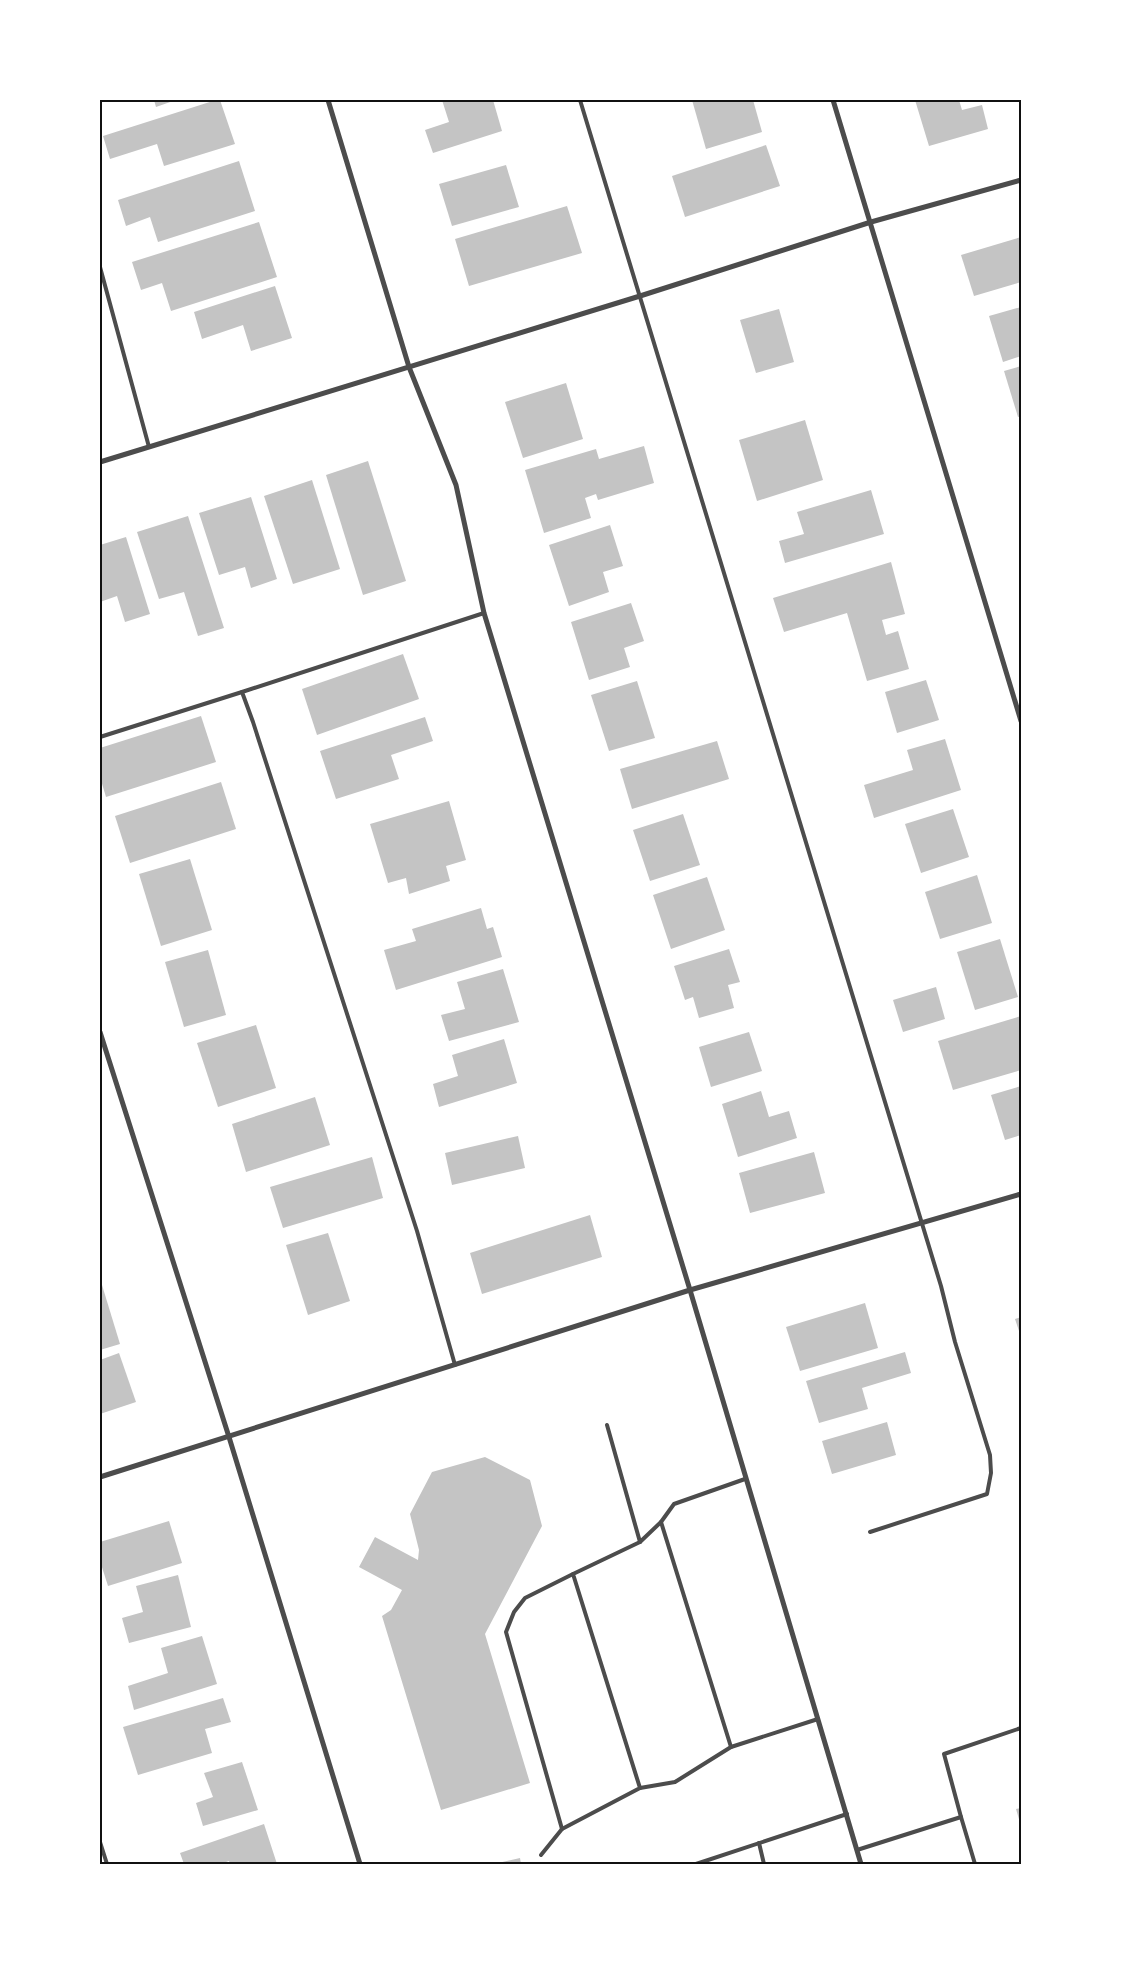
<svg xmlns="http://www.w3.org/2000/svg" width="1121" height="1964" viewBox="0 0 1121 1964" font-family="'Times New Roman',serif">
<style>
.building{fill:#c4c4c4}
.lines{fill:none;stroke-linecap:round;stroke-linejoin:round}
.service{stroke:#4c4c4c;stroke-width:4}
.minor{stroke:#4c4c4c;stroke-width:5}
.neatline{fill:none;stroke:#111;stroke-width:2}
</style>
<rect width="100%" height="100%" fill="#fff"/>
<g class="building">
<polygon points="154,100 176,100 156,107"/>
<polygon points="216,100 220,100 235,144 164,166 157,144 110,159 103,136"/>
<polygon points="442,100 493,100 502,131 433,153 425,130 449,122"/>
<polygon points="692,100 753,100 762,132 706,149"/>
<polygon points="915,100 959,100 962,110 982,105 988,129 929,146"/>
<polygon points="766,145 780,186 685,217 672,176"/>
<polygon points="239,161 255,211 158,242 150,217 126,226 118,200"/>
<polygon points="506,165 519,207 452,226 439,184"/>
<polygon points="567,206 582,253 469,286 455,239"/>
<polygon points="259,222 277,277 171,311 162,283 141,290 132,262"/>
<polygon points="1021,237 1021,282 974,296 961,255"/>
<polygon points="275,286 292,338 251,351 243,325 202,339 194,312"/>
<polygon points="1021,307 1021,356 1003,362 989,316"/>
<polygon points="779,309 794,362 756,373 740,320"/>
<polygon points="1021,366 1021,416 1018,417 1004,371"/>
<polygon points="566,383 583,439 523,458 505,402"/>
<polygon points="805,420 823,480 757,501 739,440"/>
<polygon points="644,446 654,483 598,500 596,494 585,498 591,518 544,533 525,470 596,449 599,459"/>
<polygon points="368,461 406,581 363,595 326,475"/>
<polygon points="312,480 340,569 293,584 264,496"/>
<polygon points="871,490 884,534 785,563 779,541 804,534 797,512"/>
<polygon points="251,497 277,579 251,588 245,567 219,575 199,513"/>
<polygon points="188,516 224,628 198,636 184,592 159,599 137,532"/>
<polygon points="610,525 623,566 603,572 609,592 569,606 549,545"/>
<polygon points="126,537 150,614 125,622 117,596 100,602 100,545"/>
<polygon points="891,562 905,614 882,620 886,635 898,631 909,669 867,681 847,613 784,632 773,598"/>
<polygon points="631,603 644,641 624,648 630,667 589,680 571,622"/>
<polygon points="403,654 419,699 317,735 302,689"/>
<polygon points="926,680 939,720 897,733 885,692"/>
<polygon points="637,681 655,738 609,751 591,695"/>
<polygon points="201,716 216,762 106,797 100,777 100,748"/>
<polygon points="425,717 433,741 391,755 399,779 336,799 320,751"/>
<polygon points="945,739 961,790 874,818 864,785 913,770 907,750"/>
<polygon points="717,741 729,779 632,809 620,769"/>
<polygon points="221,782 236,829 130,863 115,816"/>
<polygon points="449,801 466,860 446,866 450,881 409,894 406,878 388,883 370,824"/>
<polygon points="953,809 969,857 921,873 905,824"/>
<polygon points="683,814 700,865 650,881 633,830"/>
<polygon points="190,859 212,930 161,946 139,874"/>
<polygon points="977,875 992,923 940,939 925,892"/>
<polygon points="707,877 725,930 671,949 653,895"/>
<polygon points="481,908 487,929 493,927 502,957 396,990 384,950 416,941 412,929"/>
<polygon points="1000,939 1018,997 975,1010 957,952"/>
<polygon points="729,949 740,982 728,985 734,1008 699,1018 693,997 685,1000 674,966"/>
<polygon points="208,950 226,1015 184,1027 165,962"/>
<polygon points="503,969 519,1022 449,1041 441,1015 465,1009 457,982"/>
<polygon points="936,987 945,1019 903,1032 893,1000"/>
<polygon points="1021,1016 1021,1070 953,1090 938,1041"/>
<polygon points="256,1025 276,1088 218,1107 197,1043"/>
<polygon points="749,1032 762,1071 711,1087 699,1047"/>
<polygon points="504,1039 517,1083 439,1107 433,1084 458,1076 452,1055"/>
<polygon points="1021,1086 1021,1135 1005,1140 991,1095"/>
<polygon points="761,1091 769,1117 789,1111 797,1138 738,1157 722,1104"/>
<polygon points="315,1097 330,1145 246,1172 232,1124"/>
<polygon points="518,1136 525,1168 452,1185 445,1153"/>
<polygon points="814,1152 825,1193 750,1213 739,1173"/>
<polygon points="372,1157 383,1198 283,1228 270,1187"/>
<polygon points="590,1215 602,1257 482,1294 470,1253"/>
<polygon points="328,1233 350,1301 308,1315 286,1245"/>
<polygon points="102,1285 120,1344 100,1350 100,1286"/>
<polygon points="865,1303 878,1348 800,1371 786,1327"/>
<polygon points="1021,1317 1021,1337 1015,1319"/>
<polygon points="905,1352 911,1373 862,1388 868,1409 819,1423 806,1381"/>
<polygon points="119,1353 136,1402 100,1414 100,1360"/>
<polygon points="887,1422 896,1455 832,1474 822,1441"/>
<polygon points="485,1457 530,1480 542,1526 485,1634 530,1783 441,1810 382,1616 391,1610 402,1590 359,1567 375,1537 418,1560 419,1550 410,1514 432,1472"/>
<polygon points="169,1521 182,1563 108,1586 100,1561 100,1542"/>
<polygon points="178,1575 191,1627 129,1643 122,1618 143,1612 136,1586"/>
<polygon points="202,1636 217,1684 134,1710 128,1686 168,1673 161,1648"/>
<polygon points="223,1698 231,1722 205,1729 212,1753 138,1775 123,1727"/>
<polygon points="242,1762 258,1810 203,1826 196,1803 213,1797 204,1773"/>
<polygon points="1021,1808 1021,1826 1016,1809"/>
<polygon points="264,1824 277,1864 230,1864 229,1861 220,1864 184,1864 180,1853"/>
<polygon points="520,1858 521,1864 498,1864 498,1863"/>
</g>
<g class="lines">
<g class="service">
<polyline points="580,100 941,1286 955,1342 990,1455 991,1473 987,1494 870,1532"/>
<polyline points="100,267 149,447"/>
<polyline points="100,737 242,692"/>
<polyline points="455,1365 417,1231 253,722 242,692 484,613"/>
<polyline points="661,1522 731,1747 818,1719"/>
<polyline points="640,1542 661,1522 674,1504 745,1479"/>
<polyline points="640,1788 675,1782 731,1747"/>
<polyline points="961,1817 944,1754 1021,1728"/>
<polyline points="562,1829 506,1632 514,1612 525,1598 573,1574"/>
<polyline points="100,1842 107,1864"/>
<polyline points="759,1843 764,1864"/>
<polyline points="857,1850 961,1817 975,1864"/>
<polyline points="541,1855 562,1829 640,1788 573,1574 640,1542 607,1425"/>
<polyline points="696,1864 847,1814"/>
</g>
<g class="minor">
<polyline points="328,100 409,367 456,485 484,613 690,1290 861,1864"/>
<polyline points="833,100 1021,721"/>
<polyline points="100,462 640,296 871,222 1021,180"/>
<polyline points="100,1032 229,1437 360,1864"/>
<polyline points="100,1477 690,1290 1021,1194"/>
</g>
</g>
<rect width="1121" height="1964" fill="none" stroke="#ffffff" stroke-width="202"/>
<rect x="101" y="101" width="919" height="1762" class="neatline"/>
</svg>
